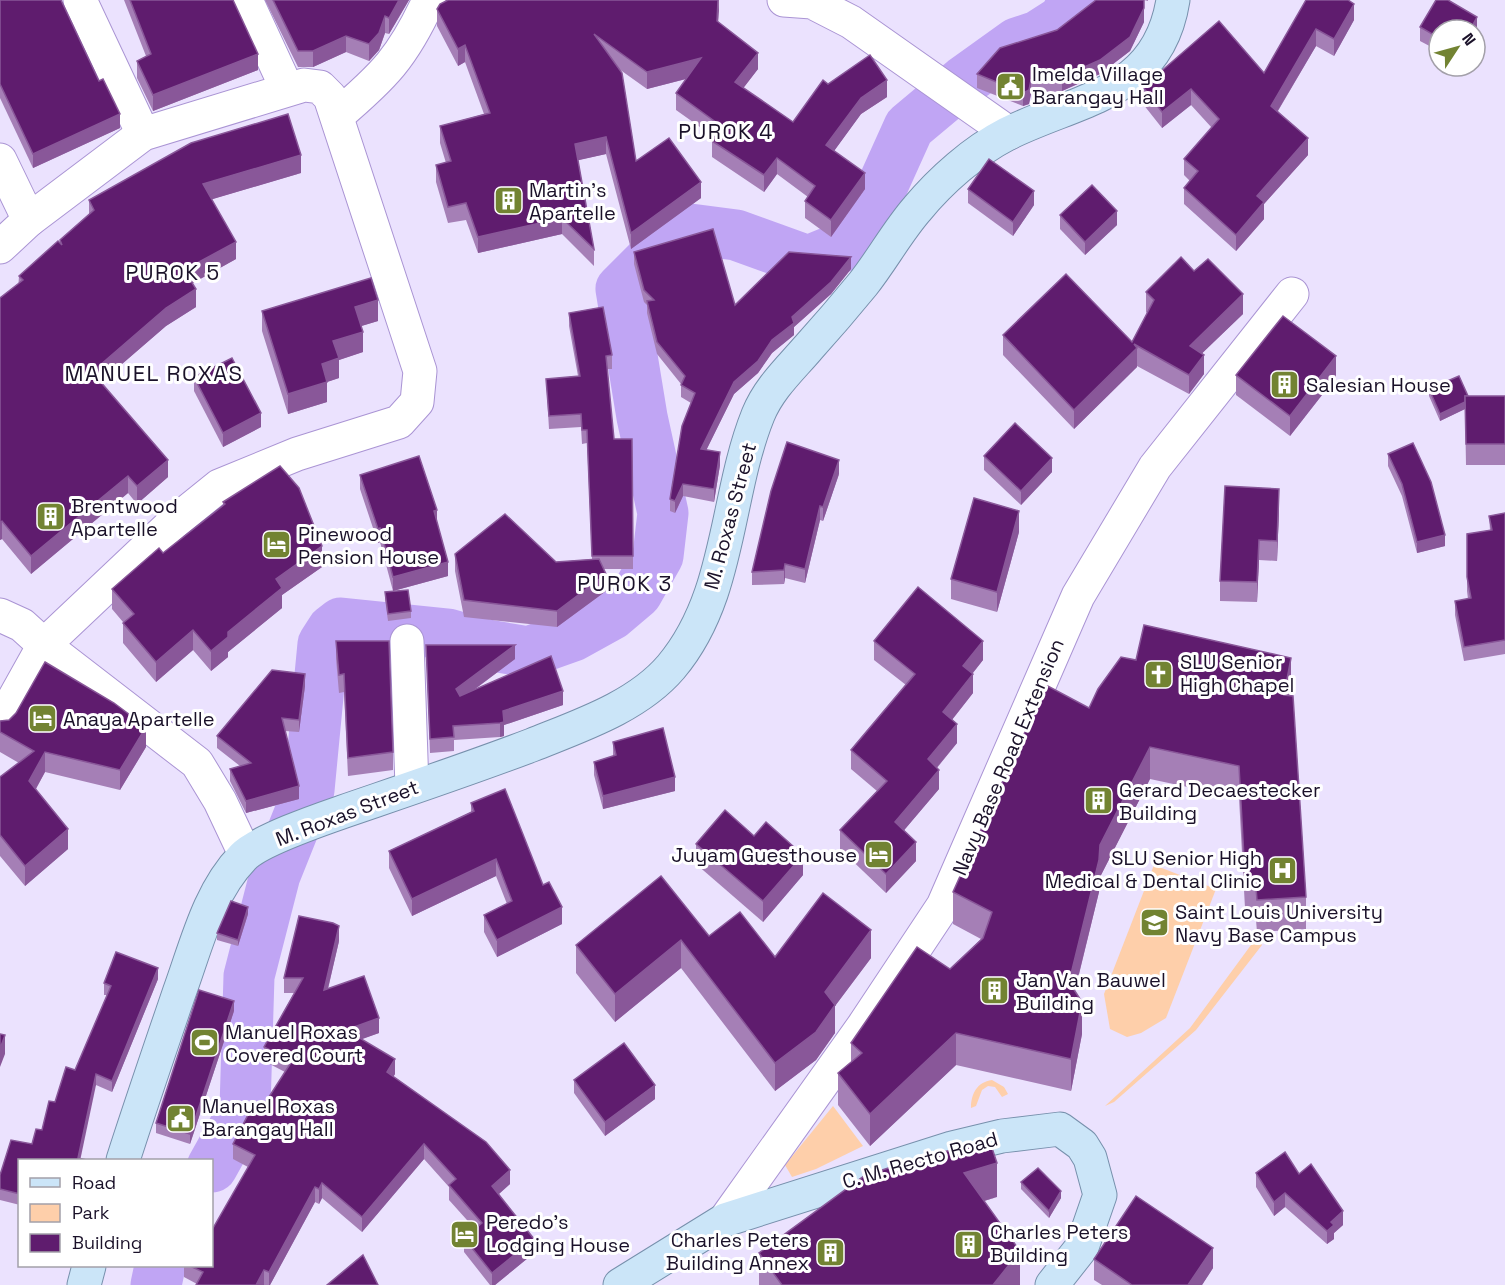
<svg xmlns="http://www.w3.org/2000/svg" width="1505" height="1285" viewBox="0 0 1505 1285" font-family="'Space Grotesk',sans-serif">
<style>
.green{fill:#fecfaa}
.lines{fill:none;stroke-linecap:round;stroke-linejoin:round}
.river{stroke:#c0a5f4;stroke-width:51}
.minor-casing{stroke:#aa94d4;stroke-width:35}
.major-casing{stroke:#7790ac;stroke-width:35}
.minor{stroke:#fff;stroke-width:33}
.major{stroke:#cbe5f8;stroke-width:33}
.wall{fill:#a57fb6}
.shaded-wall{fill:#895799}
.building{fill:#5f1c6e;stroke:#895799;stroke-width:1.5}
.labels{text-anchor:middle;stroke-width:6;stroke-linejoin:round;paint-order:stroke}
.poi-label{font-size:20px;fill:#1a1129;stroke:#fff;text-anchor:start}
.street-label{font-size:20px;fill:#1a1129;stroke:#fff}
.neighbourhood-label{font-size:21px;letter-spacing:1.5px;fill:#1a1129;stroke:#fff}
.quarter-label{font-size:22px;letter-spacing:1.5px;fill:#1a1129;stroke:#fff}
</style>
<rect width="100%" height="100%" fill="#ebe2fe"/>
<g class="green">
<polygon points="1154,865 1216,889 1166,1018 1141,1033 1127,1037 1110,1029 1104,994"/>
<polygon points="1258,940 1262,945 1196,1030 1114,1102 1105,1106 1190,1028 1251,945"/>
<path d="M992,1080l12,7 4,7 -6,3 -7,-10 -7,-1 -6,4 -6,16 -5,2c0,-14 6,-26 21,-28z"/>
<polygon points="833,1106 863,1146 816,1169 792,1177 785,1165"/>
</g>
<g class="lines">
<g class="river">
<polyline points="212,1167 245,1108 249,976 275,875 309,790 323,644 332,630 341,623 448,634 487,645 528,652 573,636 611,615 637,593 658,556 663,513 642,417 621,289 662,248 690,229 736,235 808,261 847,245 868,218 909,127 964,81 1017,43 1038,36 1063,20 1075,0"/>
<polyline points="156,1285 160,1266"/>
</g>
<defs>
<g id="minor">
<polyline points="80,0 143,134"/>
<polyline points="246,0 287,89"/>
<polyline points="784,0 812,2 851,22 1009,133"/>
<path d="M337,116c47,-40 66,-59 92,-116"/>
<polyline points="0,160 29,220"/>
<polyline points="0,247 29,220 143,134 304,85 320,87 330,97 420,371 417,402 399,422 297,454 219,486 172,524 44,645 197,763 220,801 245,854"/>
<polyline points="0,615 22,625 44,645 0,724"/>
<polyline points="407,641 412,787"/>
<polyline points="725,1220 864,1025 943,906 1078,596 1155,467 1292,294"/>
</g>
<g id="major">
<path d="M123,1160c18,-56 37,-111 56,-167 17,-46 29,-100 64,-136 15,-16 76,-37 99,-45 64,-22 127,-43 190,-67 47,-19 105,-38 139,-78 60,-71 54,-170 87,-252 11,-27 32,-46 50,-67 19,-21 37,-42 55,-64 19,-24 34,-52 54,-75 24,-29 57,-58 90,-75 72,-36 151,-39 166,-134"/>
<polyline points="84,1285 89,1266"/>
<polyline points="620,1285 725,1220 952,1148 1002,1136 1060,1129 1082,1145 1090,1158 1100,1195 1082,1247 1052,1285"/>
</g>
</defs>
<use href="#minor" class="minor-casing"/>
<use href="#major" class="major-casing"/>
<use href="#minor" class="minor"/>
<use href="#major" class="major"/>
</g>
<g class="wall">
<polygon points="0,0 120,128 33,168 0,98"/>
<polygon points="124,0 233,0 258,70 153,111 137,78 137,61 146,56"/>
<polygon points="265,0 409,0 389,34 385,33 379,50 369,61 346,52 313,67 298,67"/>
<polygon points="719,0 718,22 758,69 743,88 793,122 828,84 887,97 861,114 834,151 865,189 831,237 805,218 805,201 808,197 777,174 764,192 712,157 712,141 714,137 676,110 676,93 686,79 647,89 619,69 636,161 701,198 631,249 606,154 578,160 594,249 594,266 562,234 478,253 466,220 448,223 436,182 436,165 446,163 440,143 440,126 484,114 465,62 458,66 437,26 437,9"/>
<polygon points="1096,0 1148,0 1148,1 1144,0 1144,22 1130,51 1100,74 1062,91 1031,94 1029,104 1023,106 977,88 977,74 1057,30"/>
<polygon points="1306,0 1354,20 1334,56 1316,46 1278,111 1308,155 1264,204 1264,219 1236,251 1184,204 1184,188 1190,181 1184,175 1184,159 1212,128 1191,105 1162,128 1143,104 1143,87 1264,73"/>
<polygon points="1420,27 1477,31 1439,30 1439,51 1420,41"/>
<polygon points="301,173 212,199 236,259 193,283 196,307 166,326 101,382 168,477 137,504 128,493 31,574 2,539 0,540 19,276 60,242 60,240 89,214 89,200"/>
<polygon points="968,189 1034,205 1013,236 968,203"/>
<polygon points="1060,215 1117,225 1085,255 1060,229"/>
<polygon points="634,252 735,305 851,269 831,294 794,327 794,335 772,353 758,373 734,394 706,450 720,465 714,502 683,496 675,513 670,511 670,499 691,403 681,397 681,384 657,354 647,313 647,305 644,302 634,264"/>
<polygon points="1194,271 1243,314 1202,353 1204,374 1189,394 1137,366 1137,367 1074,429 1003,355 1003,335 1132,342 1147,313 1146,312 1146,292"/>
<polygon points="262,311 378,321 361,326 363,352 339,360 339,378 327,382 327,402 288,414 262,331"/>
<polygon points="569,313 612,355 612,369 607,369 614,439 633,556 633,569 604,569 606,591 557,627 464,617 455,571 455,554 556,562 592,559 587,443 582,444 581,427 549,429 546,379 578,376 569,326"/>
<polygon points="1236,375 1336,377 1290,436 1236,395"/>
<polygon points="194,377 261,427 223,447 194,391"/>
<polygon points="1429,389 1468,396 1505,396 1505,465 1466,465 1465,409 1440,421 1429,396"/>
<polygon points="1388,454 1445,546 1417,553 1402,496 1388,466"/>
<polygon points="984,456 1052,472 1021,505 984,470"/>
<polygon points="839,474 823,521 820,520 805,583 785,578 784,584 752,585 752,572"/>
<polygon points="360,475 437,523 448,576 393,591 380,542 378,543 360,489"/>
<polygon points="223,502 322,567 282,595 282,608 228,652 228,657 211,671 193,650 156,682 123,643 123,622 112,609 112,589 163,553 223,505"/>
<polygon points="1279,509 1277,561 1259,560 1257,602 1220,601 1220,581"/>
<polygon points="1505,513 1505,654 1464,661 1455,615 1455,601 1468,599 1467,591 1467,534 1490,530 1489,516"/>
<polygon points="1019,532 997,612 951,599 951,579"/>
<polygon points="385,592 411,611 411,618 388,621 385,599"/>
<polygon points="336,641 393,752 393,770 348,776 344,692 339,693 336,659"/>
<polygon points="874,641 983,660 973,673 973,693 952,720 957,743 937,768 939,789 904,830 916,861 886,893 840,849 840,830 877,791 851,769 851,750 906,685 874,660"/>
<polygon points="426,645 515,659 474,690 563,705 504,725 504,736 500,737 454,740 454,751 430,753"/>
<polygon points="1136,660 1291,690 1290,696 1306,897 1306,929 1257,932 1255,908 1245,908 1239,798 1150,779 1100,877 1099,892 1075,991 1082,1034 1071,1091 956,1065 870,1146 838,1105 838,1073 851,1062 851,1043 950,969 981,939 953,924 953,892 1089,708"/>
<polygon points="305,686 299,732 285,731 299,799 246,813 230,781 230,769 240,766 217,748 217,736"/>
<polygon points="0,721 146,747 120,790 45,772 36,789 68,849 25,886 0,856 0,777 19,763 0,752"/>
<polygon points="613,742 675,791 603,809 594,775 594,762 613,756"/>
<polygon points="471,803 543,885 562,924 497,957 484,932 484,915 507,904 496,876 412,916 389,868 389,851 471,812"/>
<polygon points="754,836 803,875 763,922 696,864 696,844"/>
<polygon points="248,914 238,946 217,940 217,933"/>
<polygon points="709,936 775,957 871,958 835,1006 835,1033 816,1060 775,1091 681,968 615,1022 576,973 576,945"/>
<polygon points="339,941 328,989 379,1033 361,1039 395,1074 393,1077 510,1184 499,1194 534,1253 495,1285 490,1285 464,1252 464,1238 475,1229 449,1200 449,1187 424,1159 362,1232 322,1198 319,1204 315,1202 270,1285 196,1285 197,1284 184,1277 184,1266 212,1266 248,1167 233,1159 233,1144 260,1111 285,1072 264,1061 264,1047 294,993 284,993 284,978"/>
<polygon points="158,979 112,1092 96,1085 20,1161 20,1205 0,1200 0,1175 32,1144 42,1130 75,1070 107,995 104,995 104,983"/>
<polygon points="234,1011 190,1144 156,1133 156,1123"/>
<polygon points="574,1080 655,1099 605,1136 574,1093"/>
<polygon points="1256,1173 1299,1174 1343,1225 1334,1233 1334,1239 1327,1244 1285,1207 1274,1216 1256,1187"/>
<polygon points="1021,1182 1061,1198 1049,1218 1021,1189"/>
<polygon points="997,1197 984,1201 1020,1251 1020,1285 759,1285 759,1253"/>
<polygon points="1094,1259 1213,1268 1202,1285 1102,1285 1094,1280"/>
</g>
<g class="shaded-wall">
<polygon points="399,0 409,0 389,34 389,18"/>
<polygon points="718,0 719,10 717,37 717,21"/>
<polygon points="1354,4 1354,20 1334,56 1334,39"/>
<polygon points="1144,8 1144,22 1130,51 1100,74 1062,91 1062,77"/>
<polygon points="385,16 385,33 379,50 369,61 369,44"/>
<polygon points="1477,17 1477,31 1475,35 1475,30 1470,30"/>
<polygon points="1316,29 1316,46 1271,122 1271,106"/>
<polygon points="346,36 346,52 313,67 313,51"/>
<polygon points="465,45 465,62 458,66 458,49"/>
<polygon points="758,53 758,69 735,99 735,82"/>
<polygon points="258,54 258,70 153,111 153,95"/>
<polygon points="701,58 701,75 647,89 647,72"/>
<polygon points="887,80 887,97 861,114 826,162 826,145 861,98"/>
<polygon points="1031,80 1031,94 1029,104 1023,106 1023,93"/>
<polygon points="1191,89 1191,105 1162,128 1162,112"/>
<polygon points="120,114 120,128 33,168 33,154"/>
<polygon points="606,137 606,154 575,161 575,144"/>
<polygon points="1308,138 1308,155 1264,204 1264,219 1236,251 1236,235 1257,196"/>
<polygon points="301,155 301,173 203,202 203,184"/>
<polygon points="777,158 777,174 764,192 764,175"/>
<polygon points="865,173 865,189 831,237 831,220"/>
<polygon points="701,182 701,198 631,249 631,233"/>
<polygon points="1034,191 1034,205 1013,236 1013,222"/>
<polygon points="1117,211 1117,225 1085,255 1085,242"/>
<polygon points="562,218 562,234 478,253 478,237"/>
<polygon points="236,242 236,259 184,288 184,270"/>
<polygon points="851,257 851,269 831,294 794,327 794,335 772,353 758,373 734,394 701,461 701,449 734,382 792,317"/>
<polygon points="196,289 196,307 166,326 92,390 92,372 166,308"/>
<polygon points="1243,294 1243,314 1190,365 1190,346"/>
<polygon points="378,300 378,321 355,328 355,307"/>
<polygon points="363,332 363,352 339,360 339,378 327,382 327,402 288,414 288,394 322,364 333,341"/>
<polygon points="1137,348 1137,367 1074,429 1074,410"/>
<polygon points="1204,355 1204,374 1189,394 1189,375"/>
<polygon points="1336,356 1336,377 1290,436 1290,416"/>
<polygon points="1465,402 1465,409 1440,421 1440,414"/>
<polygon points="261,413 261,427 223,447 223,433"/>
<polygon points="720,452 720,465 714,502 714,489"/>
<polygon points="1052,458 1052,472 1021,505 1021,491"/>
<polygon points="168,460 168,477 137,504 137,486"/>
<polygon points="839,460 839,474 823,521 823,507"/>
<polygon points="128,476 128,493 31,574 31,556"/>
<polygon points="683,484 683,496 675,513 675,501"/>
<polygon points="1279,489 1279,509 1277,561 1277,541"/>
<polygon points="820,506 820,520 805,583 805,569"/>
<polygon points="437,510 437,524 434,511"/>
<polygon points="1019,511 1019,532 997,612 997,592"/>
<polygon points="2,521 2,539 0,540 0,523"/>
<polygon points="380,528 380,542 378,543 378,529"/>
<polygon points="1445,535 1445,546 1417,553 1417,542"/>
<polygon points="1259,540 1259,560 1257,602 1257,582"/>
<polygon points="322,546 322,567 282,595 282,608 228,652 228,657 211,671 211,651 228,632 276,579"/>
<polygon points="448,562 448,576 393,591 393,577"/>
<polygon points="785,564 785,578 784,584 784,570"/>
<polygon points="606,574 606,591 557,627 557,611"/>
<polygon points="193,630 193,650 156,682 156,662"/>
<polygon points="983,641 983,660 963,685 963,666"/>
<polygon points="515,645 515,659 456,703 456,689"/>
<polygon points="1291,658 1291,690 1284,727 1284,695"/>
<polygon points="305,674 305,686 299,732 299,720"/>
<polygon points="973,674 973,693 943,731 943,712"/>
<polygon points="563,691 563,705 504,725 504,736 500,737 500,723 503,711"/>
<polygon points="957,724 957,743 928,778 928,759"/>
<polygon points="146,727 146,747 120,790 120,770"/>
<polygon points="1150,747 1150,779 1100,877 1099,892 1069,1014 1069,982 1100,845"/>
<polygon points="45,752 45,772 29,801 29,781"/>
<polygon points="939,770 939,789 895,841 895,822"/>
<polygon points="675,777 675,791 603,809 603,796"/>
<polygon points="299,786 299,799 246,813 246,801"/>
<polygon points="68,829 68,849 25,886 25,866"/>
<polygon points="916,842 916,861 886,893 886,874"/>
<polygon points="803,855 803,875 763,922 763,901"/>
<polygon points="496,859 496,876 412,916 412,899"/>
<polygon points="248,907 248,914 238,946 238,940"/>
<polygon points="562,907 562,924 497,957 497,940"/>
<polygon points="339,926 339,941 324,1005 324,990"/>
<polygon points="871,930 871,958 835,1006 835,1033 816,1060 775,1091 775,1063 825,992"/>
<polygon points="681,940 681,968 615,1022 615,994"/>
<polygon points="158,968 158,979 112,1092 112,1081"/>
<polygon points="234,1001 234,1011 190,1144 190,1134"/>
<polygon points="1082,1002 1082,1034 1071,1091 1071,1059"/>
<polygon points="379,1018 379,1033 346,1045 346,1030"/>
<polygon points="956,1033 956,1065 870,1146 870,1114"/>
<polygon points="5,1035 5,1054 0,1067 0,1049"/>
<polygon points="395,1059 395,1074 387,1087 387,1072"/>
<polygon points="96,1074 96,1085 80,1161 78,1158"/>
<polygon points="655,1085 655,1099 605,1136 605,1122"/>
<polygon points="424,1144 424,1159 362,1232 362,1217"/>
<polygon points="997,1163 997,1197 964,1207 964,1173"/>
<polygon points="510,1170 510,1184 492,1200 492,1186"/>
<polygon points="322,1183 322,1198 319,1204 319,1189"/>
<polygon points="315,1187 315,1202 270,1285 269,1285 269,1272"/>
<polygon points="1061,1191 1061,1198 1049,1218 1049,1211"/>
<polygon points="1285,1193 1285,1207 1274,1216 1274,1202"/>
<polygon points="1343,1211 1343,1225 1334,1233 1334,1239 1327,1244 1327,1231 1331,1222"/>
<polygon points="534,1239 534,1253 495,1285 492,1285 492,1273"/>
<polygon points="1213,1248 1213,1268 1202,1285 1188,1285"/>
<polygon points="1020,1251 1020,1285 993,1285"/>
<polygon points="264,1270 264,1285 256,1285"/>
</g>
<g class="building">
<polygon points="0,0 61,0 99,81 103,79 120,114 33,154 0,84"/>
<polygon points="130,0 233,0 258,54 153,95 137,61 151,54"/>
<polygon points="273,0 399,0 389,18 385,16 379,33 369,44 346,36 313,51 298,51"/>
<polygon points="448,0 718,0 717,21 758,53 735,82 793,122 823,80 828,84 870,55 887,80 861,98 826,145 865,173 831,220 805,201 815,186 777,158 764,175 712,141 721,126 676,93 701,58 647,72 594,34 622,73 636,161 669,138 701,182 631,233 606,137 575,144 594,249 562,218 478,237 466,203 448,207 436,165 451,161 440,126 490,113 465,45 458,49 437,9 440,4"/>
<polygon points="1096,0 1144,0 1144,8 1130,37 1100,60 1062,77 1031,80 1029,90 1023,93 977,74 1000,48 1057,30"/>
<polygon points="1306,0 1348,0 1354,4 1334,39 1316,29 1271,106 1308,138 1257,196 1264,202 1236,235 1184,188 1198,171 1184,159 1219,119 1191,89 1162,112 1143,87 1219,21 1264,73"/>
<polygon points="1436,0 1448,0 1477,17 1470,30 1439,30 1439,38 1420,27"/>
<polygon points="288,114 301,155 203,184 236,242 184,270 196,289 166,308 92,372 168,460 137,486 128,476 31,556 2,521 0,523 0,298 23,280 19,276 58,241 62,245 60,240 94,210 89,200 191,143"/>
<polygon points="989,159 1034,191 1013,222 968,189"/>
<polygon points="1092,185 1117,211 1085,242 1060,215"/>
<polygon points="713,229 735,305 789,252 851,257 831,282 792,317 794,323 772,340 758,361 734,382 701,449 720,452 714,489 683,484 675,501 670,499 682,426 695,393 681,385 685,376 657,342 647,301 654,300 644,290 634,252"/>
<polygon points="1181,257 1194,271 1208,259 1243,294 1190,346 1204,355 1189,375 1134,344 1137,348 1074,410 1003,335 1066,274 1132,342 1154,300 1146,292"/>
<polygon points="371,278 378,300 355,307 363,332 333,341 339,358 322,364 327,382 288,394 262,311"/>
<polygon points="603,307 612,355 606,356 614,439 632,439 633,556 592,556 587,430 582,430 581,414 549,416 546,379 580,376 569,313"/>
<polygon points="1283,316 1336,356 1290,416 1236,375"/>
<polygon points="232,358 261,413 223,433 194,377"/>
<polygon points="1459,376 1468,396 1465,396 1465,402 1440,414 1429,389"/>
<polygon points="1465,396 1505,396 1505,444 1466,444"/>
<polygon points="1015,423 1052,458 1021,491 984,456"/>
<polygon points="787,442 839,460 823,507 820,506 805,569 785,564 784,570 752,572 771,491"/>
<polygon points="1413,443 1431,482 1445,535 1417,542 1402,484 1388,454"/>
<polygon points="419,456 437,510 434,511 448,562 393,577 380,528 378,529 360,475"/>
<polygon points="280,466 299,488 322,546 276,579 282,588 228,632 228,637 211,651 193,630 156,662 123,623 134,614 112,589 159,548 163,553 225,504 223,502"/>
<polygon points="1225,486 1279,489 1277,541 1259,540 1257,582 1220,581"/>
<polygon points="974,498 1019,511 997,592 951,579"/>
<polygon points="1505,513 1505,640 1464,647 1455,601 1471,598 1467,577 1467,534 1492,530 1489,516"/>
<polygon points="505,514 556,562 599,559 606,574 557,611 464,600 455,554"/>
<polygon points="918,587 983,641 963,666 973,674 943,712 957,724 928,759 939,770 895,822 916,842 886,874 840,830 887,781 851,750 915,674 874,641"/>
<polygon points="408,590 411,611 388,614 385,592"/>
<polygon points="1144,625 1291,658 1284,695 1293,696 1306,897 1257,900 1255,876 1245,876 1239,766 1150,747 1100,845 1099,860 1069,982 1082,1002 1071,1059 956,1033 870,1114 838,1073 862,1053 851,1043 917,947 950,969 983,938 992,912 953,892 1046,685 1089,708 1098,689 1121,657 1136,660"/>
<polygon points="336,641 389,641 393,752 348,758 344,674 339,675"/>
<polygon points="426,645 515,645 456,689 460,696 551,656 563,691 503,711 504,722 500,723 453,726 454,737 430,739"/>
<polygon points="45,662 114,703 146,727 120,770 45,752 29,781 68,829 25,866 0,835 0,777 34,751 0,732 0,721 9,720 16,713"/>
<polygon points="272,670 305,674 299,720 282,718 299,786 246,801 230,769 251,763 217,736"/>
<polygon points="663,728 675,777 603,796 594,762 616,755 613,742"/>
<polygon points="505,789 543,885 549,882 562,907 497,940 484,915 512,901 496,859 412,899 389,851 474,811 471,803"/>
<polygon points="725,810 754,836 766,822 803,855 763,901 696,844"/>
<polygon points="661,876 709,936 740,912 775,957 823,893 871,930 825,992 835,1005 816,1032 775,1063 681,940 615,994 576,945"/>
<polygon points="231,901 248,907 238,940 217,933"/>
<polygon points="299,916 333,923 339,926 324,990 364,976 379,1018 346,1030 395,1059 387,1072 486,1142 510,1170 492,1186 534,1239 492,1273 464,1238 482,1223 449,1185 456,1179 424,1144 362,1217 322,1183 319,1189 315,1187 269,1272 264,1270 256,1285 196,1285 203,1272 190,1266 212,1266 212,1230 255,1155 233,1144 252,1107 260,1111 292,1061 264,1047 303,978 284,978"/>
<polygon points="116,952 158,968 112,1081 96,1074 78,1158 91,1161 20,1161 20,1194 0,1189 0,1175 11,1140 32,1144 36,1129 42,1130 49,1101 55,1102 66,1067 75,1070 111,986 104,983"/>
<polygon points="199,990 234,1001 190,1134 156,1123"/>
<polygon points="0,1034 5,1035 0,1049"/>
<polygon points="624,1043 655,1085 605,1122 574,1080"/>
<polygon points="990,1142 997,1163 964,1173 1020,1251 993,1285 782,1285 759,1253 864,1176 928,1155"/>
<polygon points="1285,1152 1299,1174 1311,1164 1343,1211 1331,1222 1334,1225 1327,1231 1285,1193 1274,1202 1256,1173"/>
<polygon points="1038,1168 1061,1191 1049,1211 1021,1182"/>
<polygon points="1136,1196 1213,1248 1188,1285 1132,1285 1094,1259"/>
<polygon points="363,1255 378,1285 327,1285"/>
</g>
<defs>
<symbol id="civic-square" viewBox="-11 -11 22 22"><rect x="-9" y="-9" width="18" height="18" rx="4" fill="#728332" stroke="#fff"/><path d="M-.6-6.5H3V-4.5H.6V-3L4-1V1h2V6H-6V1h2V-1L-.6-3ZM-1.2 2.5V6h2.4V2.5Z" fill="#fff"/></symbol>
<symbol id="building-square" viewBox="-11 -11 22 22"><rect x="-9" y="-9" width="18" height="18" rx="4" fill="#728332" stroke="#fff"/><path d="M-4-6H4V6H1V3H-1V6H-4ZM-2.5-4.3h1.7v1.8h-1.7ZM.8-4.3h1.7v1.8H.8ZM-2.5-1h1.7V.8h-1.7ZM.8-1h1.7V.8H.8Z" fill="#fff"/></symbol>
<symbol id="hotel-square" viewBox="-11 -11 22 22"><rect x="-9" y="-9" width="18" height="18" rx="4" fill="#728332" stroke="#fff"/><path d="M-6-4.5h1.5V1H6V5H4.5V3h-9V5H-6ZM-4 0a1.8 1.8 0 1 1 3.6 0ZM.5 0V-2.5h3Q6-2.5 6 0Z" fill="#fff"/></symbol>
<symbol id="church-square" viewBox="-11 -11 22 22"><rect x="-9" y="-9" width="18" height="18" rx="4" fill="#728332" stroke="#fff"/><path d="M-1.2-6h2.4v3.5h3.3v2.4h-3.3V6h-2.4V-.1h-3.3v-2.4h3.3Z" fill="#fff"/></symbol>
<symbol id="hospital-square" viewBox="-11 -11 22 22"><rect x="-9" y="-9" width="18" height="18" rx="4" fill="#728332" stroke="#fff"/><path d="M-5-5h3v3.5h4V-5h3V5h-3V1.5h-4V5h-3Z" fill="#fff"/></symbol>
<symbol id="university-square" viewBox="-11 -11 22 22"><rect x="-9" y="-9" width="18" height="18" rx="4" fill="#728332" stroke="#fff"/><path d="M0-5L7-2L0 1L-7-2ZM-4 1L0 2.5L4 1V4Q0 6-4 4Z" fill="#fff"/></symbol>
<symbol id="stadium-square" viewBox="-11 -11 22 22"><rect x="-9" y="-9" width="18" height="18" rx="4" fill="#728332" stroke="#fff"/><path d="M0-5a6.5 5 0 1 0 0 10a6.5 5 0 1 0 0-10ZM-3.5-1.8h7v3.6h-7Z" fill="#fff"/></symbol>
</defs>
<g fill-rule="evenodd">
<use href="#civic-square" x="994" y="70" width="33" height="33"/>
<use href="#building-square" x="492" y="184" width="33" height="33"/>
<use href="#building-square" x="1268" y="368" width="33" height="33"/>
<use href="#building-square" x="34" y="500" width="33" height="33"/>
<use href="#hotel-square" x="260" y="528" width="33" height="33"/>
<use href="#church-square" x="1142" y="658" width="33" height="33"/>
<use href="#hotel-square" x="26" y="702" width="33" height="33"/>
<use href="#building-square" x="1082" y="784" width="33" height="33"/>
<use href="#hotel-square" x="862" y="838" width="33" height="33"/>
<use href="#hospital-square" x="1266" y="854" width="33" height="33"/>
<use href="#university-square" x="1138" y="906" width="33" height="33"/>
<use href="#building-square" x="978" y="974" width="33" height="33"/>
<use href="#stadium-square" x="188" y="1026" width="33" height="33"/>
<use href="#civic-square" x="164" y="1102" width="33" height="33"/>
<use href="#hotel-square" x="448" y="1218" width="33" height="33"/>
<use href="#building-square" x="952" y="1228" width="33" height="33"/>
<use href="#building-square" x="814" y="1236" width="33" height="33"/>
</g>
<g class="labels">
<g class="poi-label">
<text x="1032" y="81">Imelda Village<tspan x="1032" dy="23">Barangay Hall</tspan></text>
<text x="529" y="197">Martin's<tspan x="529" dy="23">Apartelle</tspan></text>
<text x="1306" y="392">Salesian House</text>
<text x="71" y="513">Brentwood<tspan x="71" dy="23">Apartelle</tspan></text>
<text x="298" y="541">Pinewood<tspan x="298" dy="23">Pension House</tspan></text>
<text x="1180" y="669">SLU Senior<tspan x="1180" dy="23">High Chapel</tspan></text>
<text x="63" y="726">Anaya Apartelle</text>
<text x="1119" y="797">Gerard Decaestecker<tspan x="1119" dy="23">Building</tspan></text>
<text x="857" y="862" text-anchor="end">Juyam Guesthouse</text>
<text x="1262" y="865" text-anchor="end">SLU Senior High<tspan x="1262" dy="23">Medical &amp; Dental Clinic</tspan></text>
<text x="1175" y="919">Saint Louis University<tspan x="1175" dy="23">Navy Base Campus</tspan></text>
<text x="1016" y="987">Jan Van Bauwel<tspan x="1016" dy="23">Building</tspan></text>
<text x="225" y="1039">Manuel Roxas<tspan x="225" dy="23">Covered Court</tspan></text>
<text x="202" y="1113">Manuel Roxas<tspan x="202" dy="23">Barangay Hall</tspan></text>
<text x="486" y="1229">Peredo's<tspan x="486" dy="23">Lodging House</tspan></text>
<text x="990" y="1239">Charles Peters<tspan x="990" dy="23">Building</tspan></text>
<text x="809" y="1247" text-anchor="end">Charles Peters<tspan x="809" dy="23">Building Annex</tspan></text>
</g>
<g class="street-label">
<text transform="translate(730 516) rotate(-75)" y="7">M. Roxas Street</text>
<text transform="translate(1008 757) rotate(-67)" y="7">Navy Base Road Extension</text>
<text transform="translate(347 813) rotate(-21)" y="7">M. Roxas Street</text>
<text transform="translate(920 1160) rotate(-16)" y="7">C. M. Recto Road</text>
</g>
<g class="neighbourhood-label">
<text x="726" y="139">PUROK 4</text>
<text x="173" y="280">PUROK 5</text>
<text x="625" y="591">PUROK 3</text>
</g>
<g class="quarter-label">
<text x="154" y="381">MANUEL ROXAS</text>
</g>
</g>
<rect x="18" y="1159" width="195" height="108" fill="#ffffff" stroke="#a3a0a9" stroke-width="1.5"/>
<rect x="30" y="1178" width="30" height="9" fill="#cbe5f8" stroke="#a3a0a9" stroke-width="1.5"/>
<text x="72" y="1189" font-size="18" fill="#1a1129">Road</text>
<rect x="30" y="1204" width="30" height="18" fill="#fecfaa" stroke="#a3a0a9" stroke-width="1.5"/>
<text x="72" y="1219" font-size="18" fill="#1a1129">Park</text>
<rect x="30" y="1234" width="30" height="18" fill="#5f1c6e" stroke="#a3a0a9" stroke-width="1.5"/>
<text x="72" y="1249" font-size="18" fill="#1a1129">Building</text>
<g transform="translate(1457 48) rotate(54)"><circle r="28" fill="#ffffff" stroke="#a3a0a9" stroke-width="1.5"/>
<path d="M0-4.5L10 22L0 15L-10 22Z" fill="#728332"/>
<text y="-9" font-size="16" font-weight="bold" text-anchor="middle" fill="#1a1129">N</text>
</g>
</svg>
